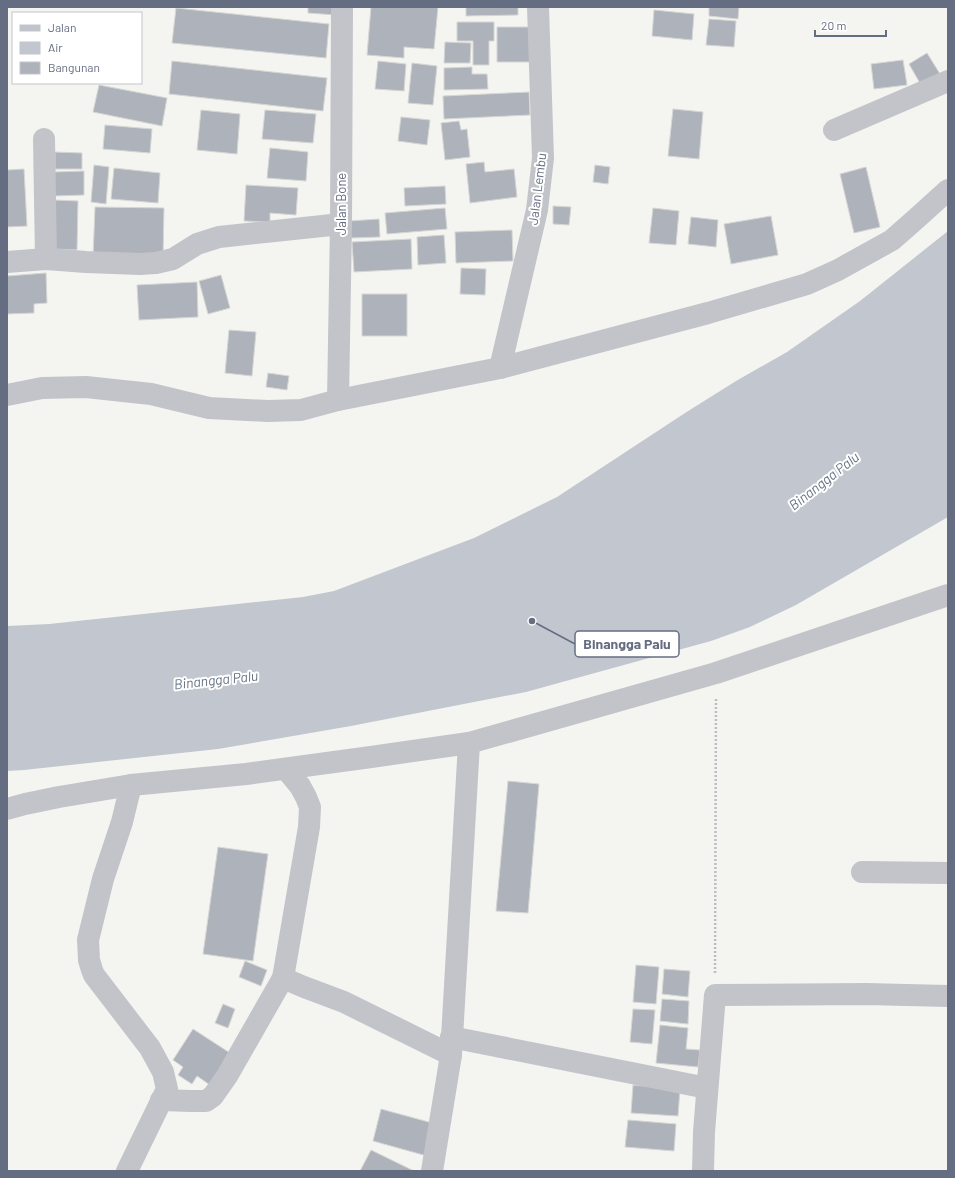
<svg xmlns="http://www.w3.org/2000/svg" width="955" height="1178" viewBox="0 0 955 1178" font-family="Barlow,sans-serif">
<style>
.water{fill:#c2c7cf}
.building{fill:#aeb2ba;stroke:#d6d6d4}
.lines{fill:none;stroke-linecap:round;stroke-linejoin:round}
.path{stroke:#bcbdc0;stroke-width:2.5;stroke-dasharray:2 2;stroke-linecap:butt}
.street{stroke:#c3c4c9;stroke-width:22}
.labels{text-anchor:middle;stroke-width:4;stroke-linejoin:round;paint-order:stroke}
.street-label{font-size:13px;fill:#656d82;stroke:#fff}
.water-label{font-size:14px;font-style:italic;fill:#667485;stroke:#fff}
.leader{fill:none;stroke:#656d82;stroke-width:1.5}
.callout-dot{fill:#656d82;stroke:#fff;stroke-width:1.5}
.callout{fill:#fff;stroke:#656d82;stroke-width:1.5}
.callout-label{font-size:14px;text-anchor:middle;font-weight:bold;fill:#656d82}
</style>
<rect width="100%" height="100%" fill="#f4f5f1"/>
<polygon class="water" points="948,231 948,517 796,605 750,627 711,641 526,692 351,726 218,749 24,770 7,771 7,626 49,624 303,597 334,591 474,538 557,497 685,413 736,381 787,352 860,301"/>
<g class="building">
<polygon points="308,7 336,7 336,15 308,13"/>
<polygon points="371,7 438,7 434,49 404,47 404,58 367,55"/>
<polygon points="466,7 518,7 518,15 466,16"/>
<polygon points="709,7 739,7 738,19 709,16"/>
<polygon points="176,8 329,24 326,58 172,43"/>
<polygon points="654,10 694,14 692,40 652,36"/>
<polygon points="709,19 736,21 734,47 706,45"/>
<polygon points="457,22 494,22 494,41 489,41 489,65 473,65 473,41 457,41"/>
<polygon points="497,27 529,27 530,62 497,62"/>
<polygon points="445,42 471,43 470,63 444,63"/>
<polygon points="927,53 940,74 921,85 909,64"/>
<polygon points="903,60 907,85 874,89 871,64"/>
<polygon points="172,61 327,78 323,111 169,94"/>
<polygon points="378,61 406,64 404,91 375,89"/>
<polygon points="412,63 437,66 433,105 408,103"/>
<polygon points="472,67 472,74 487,74 488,89 444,90 444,68"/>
<polygon points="99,85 167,98 162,126 93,112"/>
<polygon points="529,92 530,115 444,119 443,96"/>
<polygon points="673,109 703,112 699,159 668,156"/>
<polygon points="201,110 240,114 237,154 197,150"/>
<polygon points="265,110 316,114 313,143 262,139"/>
<polygon points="401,117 430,120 427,145 398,141"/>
<polygon points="459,121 461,130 467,129 470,157 445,160 441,123"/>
<polygon points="105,125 152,129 150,153 103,149"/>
<polygon points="270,148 308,152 306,181 267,178"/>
<polygon points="55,152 82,153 82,169 55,169"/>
<polygon points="484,162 485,172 514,169 517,197 470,203 466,164"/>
<polygon points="94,165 109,167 106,204 91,202"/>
<polygon points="595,165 610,167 608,184 593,182"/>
<polygon points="866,167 880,227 854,233 840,174"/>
<polygon points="114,168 160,173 158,203 111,199"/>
<polygon points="24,169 27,226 7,227 7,170"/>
<polygon points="84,171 84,195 54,196 53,172"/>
<polygon points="246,185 298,188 296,215 270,213 270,222 244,221"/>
<polygon points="445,186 446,204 405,206 404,188"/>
<polygon points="54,200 78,201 77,250 53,249"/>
<polygon points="553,206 571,207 569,225 553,224"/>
<polygon points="95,207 164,208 163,259 93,257"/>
<polygon points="445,208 447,229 387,234 385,213"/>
<polygon points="653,208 679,211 676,245 649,243"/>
<polygon points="771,216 778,255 731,264 724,224"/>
<polygon points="691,217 718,220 716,247 688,244"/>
<polygon points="379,219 380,237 350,238 349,221"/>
<polygon points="512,230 513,261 456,263 455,232"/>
<polygon points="444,235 446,263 418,265 417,237"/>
<polygon points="411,239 412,269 354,272 352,242"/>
<polygon points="461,268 486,269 485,295 460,294"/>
<polygon points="46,273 47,303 34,304 34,313 7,314 7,276"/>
<polygon points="221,275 230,308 208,314 199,281"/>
<polygon points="197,282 198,317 139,320 137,285"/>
<rect x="362" y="294" width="45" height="42"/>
<polygon points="229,330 256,332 252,376 225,373"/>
<polygon points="268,373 289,376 287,390 266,387"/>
<polygon points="508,781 539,784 528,913 496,911"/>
<polygon points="218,847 268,854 253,961 203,954"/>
<polygon points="245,961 267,970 261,986 239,977"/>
<polygon points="636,965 659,967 656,1004 633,1002"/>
<polygon points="664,969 690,971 688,997 662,994"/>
<polygon points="662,999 689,1001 688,1024 660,1021"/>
<polygon points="223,1004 235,1009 228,1028 215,1023"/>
<polygon points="633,1009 655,1010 652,1044 630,1042"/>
<polygon points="660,1025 688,1028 686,1049 700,1050 698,1067 656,1063"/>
<polygon points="193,1029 230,1053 210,1085 197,1076 192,1084 178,1075 183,1067 173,1060"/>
<polygon points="633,1085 680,1089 678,1116 631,1113"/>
<polygon points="381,1109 436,1124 427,1156 373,1141"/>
<polygon points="628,1120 676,1124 674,1151 625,1147"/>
<polygon points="371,1150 414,1171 360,1171"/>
</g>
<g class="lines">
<polyline class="path" points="715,973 716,698"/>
<g class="street">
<polyline points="834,130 948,81"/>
<polyline points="44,139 46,259"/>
<polyline points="7,262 46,259 86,262 140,264 156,263 173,259 197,244 219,237 341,224"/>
<polyline points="500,368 537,210 543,158 538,7"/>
<polyline points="7,395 42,388 86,387 151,394 209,408 268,411 301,410 338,400 500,368 708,313 807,284 838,270 892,240 917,218 948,190"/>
<polyline points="338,400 341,224 342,7"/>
<polyline points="7,809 25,804 59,797 131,785 246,774 371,757 469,743 716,673 948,595"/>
<polyline points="862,872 948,873"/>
<polyline points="283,978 309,827 310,807 306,797 300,786 286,769"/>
<polyline points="451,1037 707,1088"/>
<polyline points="161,1100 191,1101 206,1101 213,1096 227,1076 283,978 304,987 344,1002 451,1055"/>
<polyline points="127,1171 167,1089 163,1072 150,1048 94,975 92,970 89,960 88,940 103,879 122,822 131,785"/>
<polyline points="432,1171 451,1055 469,743"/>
<polyline points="703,1171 704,1132 715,995 866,994 948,996"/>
</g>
</g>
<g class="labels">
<g class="street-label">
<text transform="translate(537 189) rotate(-83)" y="5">Jalan Lembu</text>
<text transform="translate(341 204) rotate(-90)" y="5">Jalan Bone</text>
</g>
<g class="water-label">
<text transform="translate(824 481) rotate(-38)" y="5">Binangga Palu</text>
<text transform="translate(216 680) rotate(-6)" y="5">Binangga Palu</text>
</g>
</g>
<path class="leader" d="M532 621L575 644"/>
<circle class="callout-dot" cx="532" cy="621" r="4"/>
<rect class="callout" x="575" y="631" width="104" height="26" rx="4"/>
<g class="callout-label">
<text x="627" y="649">Binangga Palu</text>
</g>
<rect width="955" height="1178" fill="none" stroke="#656d82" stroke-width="16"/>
<rect x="12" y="12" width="130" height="72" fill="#ffffff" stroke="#c1c5cd"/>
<rect x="20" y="25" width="20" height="6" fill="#c3c4c9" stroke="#c1c5cd"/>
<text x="48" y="32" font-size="12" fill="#656d82">Jalan</text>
<rect x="20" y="42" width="20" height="12" fill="#c2c7cf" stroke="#c1c5cd"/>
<text x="48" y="52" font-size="12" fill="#656d82">Air</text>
<rect x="20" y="62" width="20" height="12" fill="#aeb2ba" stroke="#c1c5cd"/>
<text x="48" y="72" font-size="12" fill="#656d82">Bangunan</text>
<path d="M815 30v6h71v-6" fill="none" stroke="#656d82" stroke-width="2"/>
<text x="821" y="30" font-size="12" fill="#656d82" stroke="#ffffff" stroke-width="3" paint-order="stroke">20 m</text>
</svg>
